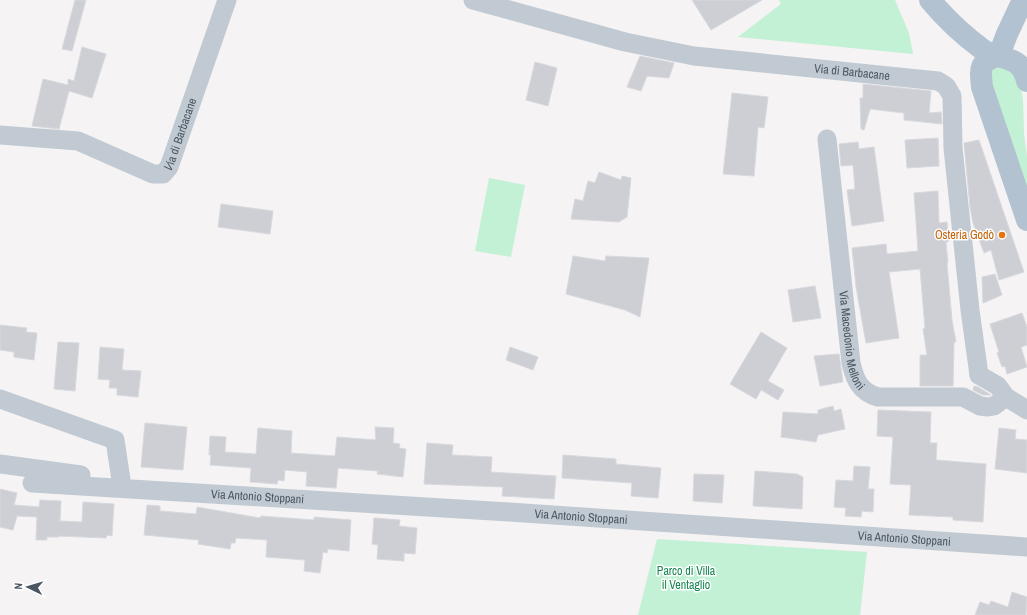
<svg xmlns="http://www.w3.org/2000/svg" width="1027" height="615" viewBox="0 0 1027 615" font-family="'Archivo Narrow',sans-serif">
<style>
.green{fill:#c3f1d5}
.building{fill:#cdcfd5;stroke:#d7d9de}
.lines{fill:none;stroke-linecap:round;stroke-linejoin:round}
.minor{stroke:#c1cad2;stroke-width:19}
.major{stroke:#b3c2d1;stroke-width:22}
.food-dot{fill:#e8710a;stroke:#fff;stroke-width:1.5}
.labels{text-anchor:middle;stroke-width:3;stroke-linejoin:round;paint-order:stroke}
.street-label{font-size:12px;fill:#4a5661;stroke:#fff}
.food-label{font-size:12px;fill:#c56008;stroke:#fff;text-anchor:end}
.park-label{font-size:12px;fill:#17864f;stroke:#fff}
</style>
<rect width="100%" height="100%" fill="#f5f3f3"/>
<g class="green">
<polygon points="779,0 895,0 909,33 913,54 738,37 781,4"/>
<polygon points="992,65 1009,66 1021,88 1023,99 1024,134 1027,156 1027,204 987,69"/>
<polygon points="489,178 525,185 511,257 475,251"/>
<polygon points="657,539 867,552 860,615 638,615"/>
</g>
<g class="building">
<polygon points="75,0 86,0 72,51 62,49"/>
<polygon points="692,0 762,0 711,30"/>
<polygon points="82,47 106,54 92,98 69,91 59,129 32,126 43,79 68,85 68,79 74,81"/>
<polygon points="640,56 674,63 669,78 647,76 641,91 627,87"/>
<polygon points="535,62 557,68 548,106 526,100"/>
<polygon points="863,84 931,91 929,113 941,112 942,124 904,120 904,113 870,109 864,130 861,129 860,98 863,98"/>
<polygon points="732,93 768,97 764,128 758,127 754,176 723,174"/>
<polygon points="938,138 939,166 907,168 905,140"/>
<polygon points="979,140 1024,272 999,280 991,250 984,253 973,223 970,207 964,143"/>
<polygon points="858,142 859,149 874,147 884,221 852,226 847,190 855,189 853,165 841,166 839,144"/>
<polygon points="599,172 621,180 622,176 631,178 627,217 619,222 571,219 575,199 583,201 588,181 595,183"/>
<polygon points="938,191 939,223 947,222 949,241 946,242 948,263 947,263 952,320 956,342 954,342 953,386 920,386 920,355 927,355 923,329 925,328 920,269 889,272 899,338 866,343 856,287 852,248 886,244 887,254 918,251 914,193"/>
<polygon points="221,204 273,211 270,234 218,227"/>
<polygon points="573,256 605,261 606,256 649,258 640,317 625,310 566,294"/>
<polygon points="995,274 1002,295 983,303 982,277"/>
<polygon points="815,286 821,318 793,322 788,290"/>
<polygon points="1022,313 1027,327 1027,345 1021,347 1027,367 1007,374 1005,366 1002,367 997,353 999,352 990,324"/>
<polygon points="0,325 27,328 26,332 37,333 34,360 14,357 14,352 0,350"/>
<polygon points="761,332 787,348 768,381 784,390 778,400 761,390 756,399 730,384"/>
<polygon points="58,342 79,343 75,391 54,389"/>
<polygon points="100,347 124,349 122,370 141,371 138,397 117,395 117,388 109,388 110,380 98,379"/>
<polygon points="510,347 538,357 533,370 506,360"/>
<polygon points="839,354 843,382 820,386 814,356"/>
<polygon points="974,386 978,387 991,395 983,395 973,390"/>
<polygon points="833,406 834,411 841,409 845,429 818,435 816,442 781,437 783,412 818,414 818,410"/>
<polygon points="878,410 931,412 930,443 937,443 936,460 986,464 983,522 953,520 953,517 909,515 911,485 890,484 893,437 877,436"/>
<polygon points="145,423 187,427 183,470 141,467"/>
<polygon points="375,427 394,428 393,443 400,444 399,448 406,449 403,477 377,474 378,471 338,468 336,488 306,486 307,472 285,470 284,481 278,480 277,484 250,482 251,468 210,465 211,455 209,455 210,436 226,437 225,452 256,454 258,428 292,431 291,453 335,456 337,437 376,440"/>
<polygon points="999,428 1016,430 1015,439 1027,440 1027,473 995,469"/>
<polygon points="427,443 453,445 452,455 492,457 491,472 556,476 554,499 502,496 503,487 424,484"/>
<polygon points="563,455 616,459 616,464 661,468 658,498 631,496 632,483 562,478"/>
<polygon points="854,466 870,467 868,489 874,489 873,512 862,511 861,517 845,516 846,508 834,507 836,480 853,481"/>
<polygon points="755,471 797,474 803,477 802,509 753,506"/>
<polygon points="694,474 724,475 722,503 693,501"/>
<polygon points="0,489 17,493 14,505 39,507 40,500 61,501 60,521 82,522 83,502 114,504 112,536 107,535 106,538 59,536 59,537 47,537 47,540 36,540 37,517 17,516 13,530 0,527"/>
<polygon points="147,505 160,506 160,511 196,514 197,507 260,518 261,516 314,520 314,517 351,520 349,551 328,549 327,553 323,552 320,573 304,571 305,560 266,557 267,540 236,538 235,543 231,543 230,549 198,544 199,540 144,535"/>
<polygon points="374,518 400,520 399,526 417,528 415,554 404,553 404,561 377,559 378,545 372,544"/>
<polygon points="1012,592 1027,597 1026,615 975,615 980,602 989,605 991,601 1008,607"/>
</g>
<g class="lines">
<g class="minor">
<path id="s1" d="M473,0l152,42 69,14 244,25 8,5 6,10 1,52 17,162 9,65"/>
<path id="s2" d="M0,135l78,6 75,33h10l6,-7 58,-167"/>
<path id="s3" d="M827,139l24,224c4,17 9,29 27,34h85l17,9 8,1 6,-1 12,-9"/>
<polyline points="979,375 998,386 1006,397 1027,410"/>
<polyline points="0,399 115,440 121,480"/>
<polyline points="0,464 81,475"/>
<path id="s4" d="M32,483l477,29 518,35"/>
</g>
<g class="major">
<path d="M930,0c15,18 33,35 52,49 17,12 39,4 45,32"/>
<path d="M999,55c-20,7 -19,12 -17,32l45,133"/>
<polyline points="999,55 1007,34 1023,0"/>
</g>
</g>
<circle class="food-dot" cx="1002" cy="235" r="4"/>
<g class="labels">
<g class="street-label">
<text dy="4" stroke="none"><textPath href="#s1" startOffset="387">Via di Barbacane</textPath></text>
<text dy="4" stroke="none"><textPath href="#s2" startOffset="214">Via di Barbacane</textPath></text>
<text dy="4" stroke="none"><textPath href="#s3" startOffset="203">Via Macedonio Melloni</textPath></text>
<text dy="4" stroke="none"><textPath href="#s4" startOffset="226">Via Antonio Stoppani</textPath></text>
<text dy="4" stroke="none"><textPath href="#s4" startOffset="550">Via Antonio Stoppani</textPath></text>
<text dy="4" stroke="none"><textPath href="#s4" startOffset="874">Via Antonio Stoppani</textPath></text>
</g>
<g class="food-label">
<text x="994" y="239">Osteria Godò</text>
</g>
<g class="park-label">
<text x="686" y="575">Parco di Villa<tspan x="686" dy="14">il Ventaglio</tspan></text>
</g>
</g>
<g transform="translate(28 587) rotate(275)" stroke="#ffffff" stroke-width="3" paint-order="stroke">
<path d="M0-3L7 15L0 10L-7 15Z" fill="#4a5661"/>
<text y="-6" font-size="11" font-weight="bold" text-anchor="middle" fill="#4a5661">N</text>
</g>
</svg>
